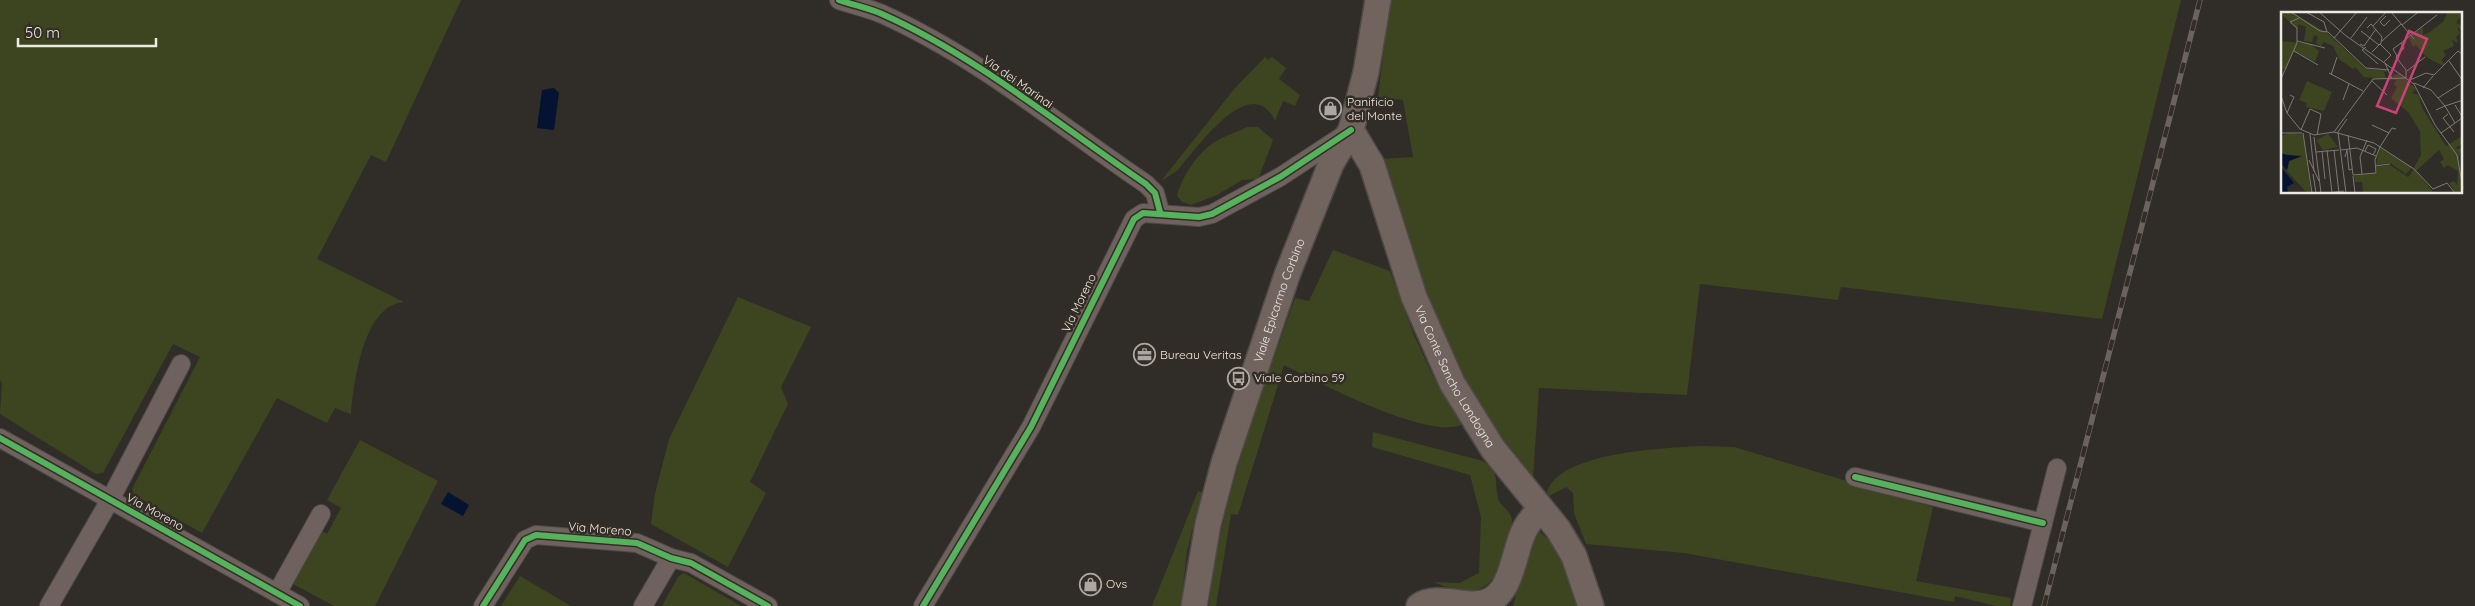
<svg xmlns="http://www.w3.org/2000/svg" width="2475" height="606" viewBox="0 0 2475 606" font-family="Quicksand,sans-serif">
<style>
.green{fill:#3d4520}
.water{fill:#041331}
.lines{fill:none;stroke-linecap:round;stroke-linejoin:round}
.street-casing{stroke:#4d4a47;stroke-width:20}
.secondary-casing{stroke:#4d4a47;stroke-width:28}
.street{stroke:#6f625e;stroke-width:18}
.secondary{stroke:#71635e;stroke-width:25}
.rail-casing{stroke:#6a635f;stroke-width:5.5}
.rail{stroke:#332d25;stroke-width:4;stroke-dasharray:11;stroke-linecap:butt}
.cycleway-casing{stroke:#332d25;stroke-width:9}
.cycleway{stroke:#56b35d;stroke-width:6}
.labels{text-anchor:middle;stroke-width:5;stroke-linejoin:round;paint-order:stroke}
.street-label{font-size:12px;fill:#ede9e3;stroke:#332d25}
.poi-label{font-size:12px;fill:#ede9e3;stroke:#332d25;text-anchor:start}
.inset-road{fill:none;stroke:#7c7873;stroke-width:1}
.view{fill:#cb4276;fill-opacity:0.15;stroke:#cb4276;stroke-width:2.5}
.inset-edge{fill:none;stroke:#ede9e3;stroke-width:2.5}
</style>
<rect width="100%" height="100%" fill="#302c28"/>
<g class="green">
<path d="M0,0h461l-75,162 -15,-7 -54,104 87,43c-41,3 -50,80 -53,112l-16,-6 -8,15 -50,-25 -75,135 -68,-38 -2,-6 68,-132 -27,-13 -70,129 -7,1 -96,-60 2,-31 -2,-4z"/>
<polygon points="1390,0 2181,0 2102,319 1841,287 1838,300 1700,284 1687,395 1539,388 1533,479 1521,470 1486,421 1428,312 1381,159 1413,157 1403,100 1378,97"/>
<path d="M1265,57l3,3 4,-3 14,11 -7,11 21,16 -5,11 -12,-5 -8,20c-24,-52 -81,31 -97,49 -5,4 -11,7 -17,11l74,-93z"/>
<path d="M1247,127h11l15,13 -14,37 4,2 -21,1 -25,15 -26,10 -9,-3 -5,-6c5,-20 22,-46 41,-56 9,-5 20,-8 29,-13z"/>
<path d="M1333,250l57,21 24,64 19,41 30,48c-32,18 -147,-43 -179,-59l-46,150 -7,-1 -15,92h-7c11,-106 51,-208 86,-308l14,3z"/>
<polygon points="738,297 811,327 781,387 788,404 750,482 766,493 728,567 651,524 655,494 669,439"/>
<path d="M1373,432l110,29c19,12 10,22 16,40 3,6 10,9 12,15 3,9 -2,22 -4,30 -10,44 -32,55 -73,36l25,1 20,-10 2,-56 -11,-42 -98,-28z"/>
<polygon points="360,440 438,481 375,606 334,606 293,584 322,531 327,534 341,508 327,500"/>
<path d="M1700,446l34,1 199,60 -17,74 95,17 -1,8h-14l-41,-10 -1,6 -270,-49 -98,-9 -12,-31 -1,-20 -7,-6 -17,9 -2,-4c12,-40 118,-44 153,-46z"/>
<polygon points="1198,491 1202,492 1187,551 1181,606 1152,606"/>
<path d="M1540,532c23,17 31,48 40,74h-67l17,-64 4,-8z"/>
<polygon points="684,573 741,606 662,606 678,577"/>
<polygon points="520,576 571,606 501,606"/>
</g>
<g class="water">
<polygon points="554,88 559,93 554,130 537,128 542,90"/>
<polygon points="448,492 469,505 463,516 441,504"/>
</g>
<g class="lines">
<defs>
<g id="street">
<path d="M839,0c14,5 29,8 43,14 96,43 178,112 264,170l9,9 5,19"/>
<polyline points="0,438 300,606"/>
<polyline points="1855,477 2043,523"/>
<polyline points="277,593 321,514"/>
<polyline points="49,606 110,500 181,364"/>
<polyline points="483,606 525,540 536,535 637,543 671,558 691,563 768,606"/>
<polyline points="643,606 671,558"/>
<polyline points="923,606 1031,427 1134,219 1143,213 1199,217 1212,214 1280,177 1347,133"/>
<polyline points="2022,606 2057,468"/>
</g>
<g id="secondary">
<path id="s1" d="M1351,130l21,35 42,132 38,86 41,66 65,80 16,27 17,50"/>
<path id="s2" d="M1194,606l14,-82 16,-61 63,-188 44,-111 20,-34 15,-58 12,-72"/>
<path d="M1419,606c16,-11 38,-1 56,-2 40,-1 36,-52 51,-77 4,-7 10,-13 14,-18"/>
</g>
</defs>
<use href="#street" class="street-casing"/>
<use href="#secondary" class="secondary-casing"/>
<use href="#street" class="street"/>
<use href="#secondary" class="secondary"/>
<defs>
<polyline id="rail" points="2044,606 2200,0"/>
</defs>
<use href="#rail" class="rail-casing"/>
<use href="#rail" class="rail"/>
<defs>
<g id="cycleway">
<path d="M839,0c14,5 29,8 43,14 96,43 178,112 264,170l9,9 5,19"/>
<polyline points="0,438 300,606"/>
<polyline points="1855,477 2043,523"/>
<polyline points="483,606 525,540 536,535 637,543 671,558 691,563 768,606"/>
<polyline points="923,606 1031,427 1134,219 1143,213 1199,217 1212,214 1280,177 1351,130"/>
</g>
</defs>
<use href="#cycleway" class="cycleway-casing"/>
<use href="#cycleway" class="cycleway"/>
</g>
<defs>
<symbol id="shop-ring" viewBox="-11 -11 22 22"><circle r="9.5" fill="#332d25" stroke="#aba7a2" stroke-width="1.5"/><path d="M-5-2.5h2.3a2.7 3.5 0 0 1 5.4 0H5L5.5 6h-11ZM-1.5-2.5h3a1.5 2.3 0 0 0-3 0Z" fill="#aba7a2"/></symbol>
<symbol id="office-ring" viewBox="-11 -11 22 22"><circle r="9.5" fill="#332d25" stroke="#aba7a2" stroke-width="1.5"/><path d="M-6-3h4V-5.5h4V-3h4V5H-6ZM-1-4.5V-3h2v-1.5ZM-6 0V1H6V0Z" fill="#aba7a2"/></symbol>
<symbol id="bus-ring" viewBox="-11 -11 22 22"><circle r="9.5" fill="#332d25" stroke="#aba7a2" stroke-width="1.5"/><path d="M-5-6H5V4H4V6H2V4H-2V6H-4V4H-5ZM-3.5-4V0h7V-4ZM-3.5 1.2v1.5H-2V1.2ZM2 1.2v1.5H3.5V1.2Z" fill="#aba7a2"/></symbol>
</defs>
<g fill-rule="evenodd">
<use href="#shop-ring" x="1318" y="96" width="25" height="25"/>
<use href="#office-ring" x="1132" y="342" width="25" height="25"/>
<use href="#bus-ring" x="1226" y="366" width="25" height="25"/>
<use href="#shop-ring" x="1078" y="572" width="25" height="25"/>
</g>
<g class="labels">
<g class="street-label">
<text transform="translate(1018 82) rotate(35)" y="4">Via dei Marinai</text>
<text dy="4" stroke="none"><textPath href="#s2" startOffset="318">Viale Epicarmo Corbino</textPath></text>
<text transform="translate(1079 303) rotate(-64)" y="4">Via Moreno</text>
<text dy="4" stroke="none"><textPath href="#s1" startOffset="269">Via Conte Sancho Landogna</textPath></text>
<text transform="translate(155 512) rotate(29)" y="4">Via Moreno</text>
<text transform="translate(600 529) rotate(5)" y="4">Via Moreno</text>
</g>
<g class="poi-label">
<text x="1347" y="106">Panificio<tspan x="1347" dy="14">del Monte</tspan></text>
<text x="1160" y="359">Bureau Veritas</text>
<text x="1254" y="382">Viale Corbino 59</text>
<text x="1106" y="588">Ovs</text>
</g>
</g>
<g transform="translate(2281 12)">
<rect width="181" height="181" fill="#302c28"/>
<path d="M10,0l36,21 39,36 23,2 -5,1 2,6 14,-5 16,16 -4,4 7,2 3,13 24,38 16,-10v8l-8,5 8,-1 -3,9 3,36h-6l-7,-10 5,-2 3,4 1,-14 -10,-6 -4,3 -4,-6 4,-3 -5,-9 -23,21 18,22h-71l-1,-11h-7l-1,-6 23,-3 -1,-6 14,-2 18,12 2,-2 11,-20 -1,-24 -12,-19 -17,-14 6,-11 -3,-2 2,-5 -32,-3 -9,-10 -2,2 -14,-10 -6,-13 -9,-4 -3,4 -5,-3 2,-6 -4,-2 -2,7 -8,-1 2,-14 -7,-3 -2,5 -16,-15zM167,0l14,2 -6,9 5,2 1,6 -5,-4 3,6 -4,4 2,6 -6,-3 2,6 -11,5 3,4 -5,5 4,4 -2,2 -17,-9 -10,-12 -3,2 -4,-9 14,-11v8l7,-3 13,-10zM0,29l30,3 8,7 -4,11 -21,-11 -8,18h-5zM26,69l25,11 -8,19 -18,-4 1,-4 -8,-3zM8,121l14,2 8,58h-4l-20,-22 2,-10 11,-4 -19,-4v-17zM47,122l10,13 -15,3 -7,-10zM99,136l32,19 -6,7 -16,-11 -14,2z" fill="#3d4520"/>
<path d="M0,141l5,2 16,1 -13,5 -2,9 -6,-6zM0,155l13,16 -7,4 1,6h-7z" fill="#041331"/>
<path class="inset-road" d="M10,0l29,19 8,1 38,36 23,2M25,0l18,10 3,10M38,0l26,23 69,49 21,41 22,30 6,33M110,0l23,27M105,4l-6,6 4,4 6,-6M121,13l15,-12M92,14l13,-14M86,16l4,-4 11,13 -1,6 -9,9M80,19l18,14M53,26l23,-26M70,26l16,-21M16,29l28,7M101,29l19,-17M79,32l4,2 12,-17M99,32l11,11 -7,7M85,35l-4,3 16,14M13,39l24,14M116,44l-4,-7 8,-6M168,49l14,20M104,51l7,16M126,59l18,-14M48,61l34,18M50,63l6,-18M125,66v-8l-10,-13 8,-9 -3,-5 36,-28M0,67l16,-36v-15l-7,-6 9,-4M129,68l16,-7 8,2 24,-24 5,4M91,69l15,14M133,71l17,7 14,16 18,-6M142,76l10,-12M0,84l6,17 13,16M157,86l22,-14M62,88l6,-16M174,93l8,13M155,98l9,-4 10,17M6,101l7,-16 -4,-2M167,102l-5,4 11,14M91,113l17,8M19,117l14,6 20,-3 39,-53 33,-1M20,118l9,-21 11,5 -4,21M53,120l40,11 40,26M57,120l9,-13M57,120l8,61M0,121h21M22,121l9,60M160,121l21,-15M29,122l4,37M67,123l5,40M33,125l7,56M99,135l12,-19 4,1M46,138l5,43M53,138l5,43M60,138l16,-2 19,8M41,139l3,28M84,139l3,-6 8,4 -3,6M35,140l23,-2M64,145l2,-7 2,20 3,-1M28,148l10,21M94,154l15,-2M133,157l19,20 14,-6 8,10M32,162l3,19M81,162l-2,-17 7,-17M72,163l23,-2 -1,-13 5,-13M72,164l2,17M46,181l17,-2"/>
<path class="view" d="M128,19l18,8 -31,74 -19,-7z"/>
<rect width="181" height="181" class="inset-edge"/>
</g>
<path d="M18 38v8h138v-8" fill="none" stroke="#ede9e3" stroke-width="2.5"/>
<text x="25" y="38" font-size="15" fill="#ede9e3" stroke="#332d25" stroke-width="4" paint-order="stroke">50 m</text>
</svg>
